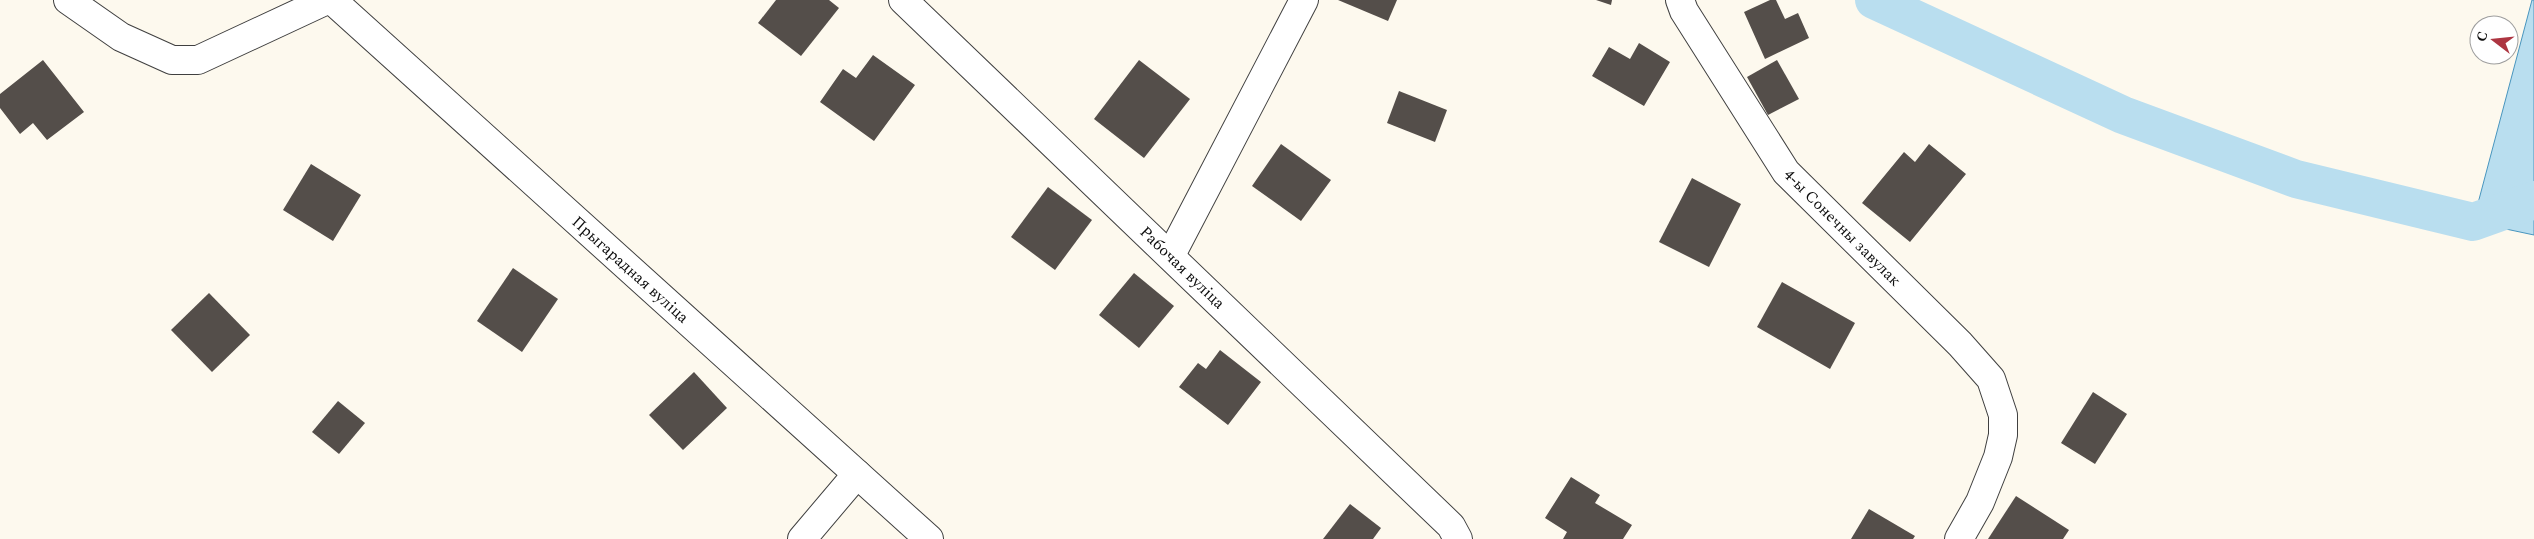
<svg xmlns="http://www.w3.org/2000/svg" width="2534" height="539" viewBox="0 0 2534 539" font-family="Spectral,serif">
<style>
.water{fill:#b9deef;stroke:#4895be}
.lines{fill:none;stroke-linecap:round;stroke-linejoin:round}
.canal{stroke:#b9deef;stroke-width:38}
.building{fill:#544e4a}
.minor-casing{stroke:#404040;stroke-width:30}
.minor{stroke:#fff;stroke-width:28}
.labels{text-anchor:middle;stroke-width:5;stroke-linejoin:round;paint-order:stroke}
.street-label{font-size:16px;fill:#0d0d0d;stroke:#fff}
</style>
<rect width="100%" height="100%" fill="#fdf9ee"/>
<polygon class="water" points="2532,0 2534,0 2534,235 2473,222"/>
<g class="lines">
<polyline class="canal" points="1874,0 2123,115 2296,179 2473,222 2534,200"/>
</g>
<g class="building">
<polygon points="776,0 829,0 839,8 801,56 758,23"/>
<polygon points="1338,0 1397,0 1388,21"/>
<polygon points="1596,0 1612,0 1611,5"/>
<polygon points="1770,0 1776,0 1785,19 1798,13 1809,38 1765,59 1744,12"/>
<polygon points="1639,43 1670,62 1644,106 1592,76 1609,47 1630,59"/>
<polygon points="873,55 915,85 874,141 820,102 843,69 856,78"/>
<polygon points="43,60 84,112 47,140 33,123 20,134 0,108 0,94"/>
<polygon points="1139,60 1190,99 1144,158 1094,119"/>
<polygon points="1777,60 1799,99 1768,115 1747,77"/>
<polygon points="1399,91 1447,110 1435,142 1387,123"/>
<polygon points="1281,144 1331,180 1301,221 1252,186"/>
<polygon points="1929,144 1966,174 1910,242 1862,203 1904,152 1915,162"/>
<polygon points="311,164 361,195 333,241 283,210"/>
<polygon points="1692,178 1741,204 1709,267 1659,242"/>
<polygon points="1048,187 1092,220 1055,270 1011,237"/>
<polygon points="513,268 558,299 522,352 477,321"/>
<polygon points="1134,273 1174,306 1139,348 1099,315"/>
<polygon points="1782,282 1855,323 1830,369 1757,327"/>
<polygon points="209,293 250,335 212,372 171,330"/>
<polygon points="1220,350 1261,382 1228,425 1179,387 1198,363 1206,369"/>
<polygon points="694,372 727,408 683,450 649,415"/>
<polygon points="2093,392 2127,414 2095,464 2061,443"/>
<polygon points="338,401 365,423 339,454 312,432"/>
<polygon points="1571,477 1600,495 1595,503 1632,525 1623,539 1563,539 1567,532 1545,518"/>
<polygon points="2016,496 2069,530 2063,539 1988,539"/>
<polygon points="1350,504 1381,528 1373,539 1323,539"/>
<polygon points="1869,509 1915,536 1913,539 1851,539"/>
</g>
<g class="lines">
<defs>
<g id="minor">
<polyline points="68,0 121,37 172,60 198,60 327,0"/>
<polyline points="332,0 929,539"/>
<polyline points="903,0 1451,526 1458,539"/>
<polyline points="1680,0 1684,11 1786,172 1960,344 1991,379 2003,415 2003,435 1998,457 1980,502 1959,539"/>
<polyline points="1171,255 1304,0"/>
<polyline points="802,539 857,474"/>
</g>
</defs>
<use href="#minor" class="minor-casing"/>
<use href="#minor" class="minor"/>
</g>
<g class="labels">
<g class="street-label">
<text transform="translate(1843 227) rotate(45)" y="6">4-ы Сонечны завулак</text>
<text transform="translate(1183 267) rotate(44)" y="6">Рабочая вуліца</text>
<text transform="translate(631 269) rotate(42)" y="6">Прыгарадная вуліца</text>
</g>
</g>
<g transform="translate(2494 40) rotate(286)"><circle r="24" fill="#ffffff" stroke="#9e9e9e"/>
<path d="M0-4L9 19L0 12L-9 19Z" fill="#ad3541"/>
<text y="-8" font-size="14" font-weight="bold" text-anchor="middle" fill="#0d0d0d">С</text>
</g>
</svg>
